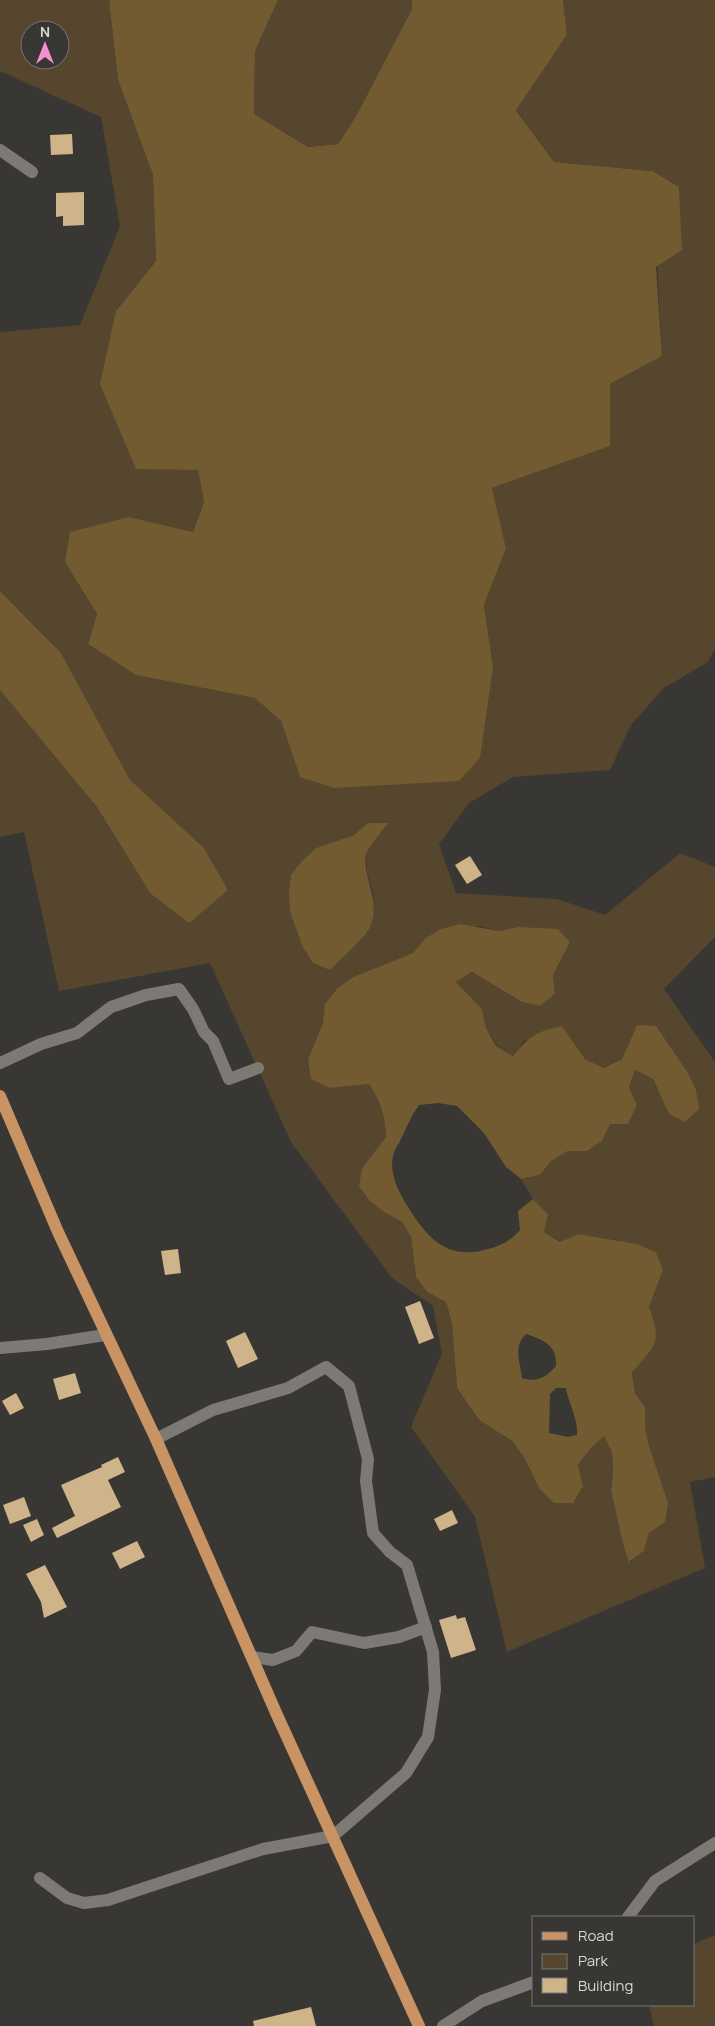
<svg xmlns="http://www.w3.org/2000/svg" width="715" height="2026" viewBox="0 0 715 2026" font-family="Manrope,sans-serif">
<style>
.green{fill:#55462d;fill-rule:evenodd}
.forest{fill:#725a31;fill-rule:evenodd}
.building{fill:#cfb489}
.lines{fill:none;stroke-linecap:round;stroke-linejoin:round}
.street{stroke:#7d7a76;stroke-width:12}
.primary{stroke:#c99363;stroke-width:12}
</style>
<rect width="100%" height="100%" fill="#393733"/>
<g class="green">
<path d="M0,0h109l9,80 35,95 3,86 -40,50 82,159 6,32 -11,30 -64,-15 -64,45 32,52 -9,30 48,31 119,23 26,23 19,56 193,-110 -9,-62 22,-57 -14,-60 117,-42 1,-62 52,-28 -10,-185 -98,-9 -38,-53 51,-74 -4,-35h152v649l-7,13 -44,26 -33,37 -21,45 -97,7 -44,26 -30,41 17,49 101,6 48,16 75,-62 35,14v70l-51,52 51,73v415l-25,5 15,86 -198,84 -32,-135 -64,-90 31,-74 -9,-47 -41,-28 -101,-136 -81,-179 -151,28 -35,-159 -24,5v-147l97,117 53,86 78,-3 -24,-42 -74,-67 -69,-128 -61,-62v-259l80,-7 40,-99 -19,-109 -101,-46zM30,30h30v30h-30zM388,823l-22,30 1,20 6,19 1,19 -58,-63zM479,926l20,5 19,-4 52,15 -17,33 2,19 -15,12 -18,-4 -50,-30 -16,10 26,27 4,19 11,18 16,10 11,-15 38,-15 23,33 19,9 18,-9 15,-34 22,71 -6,-17 -18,-9 -6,17 8,18 -27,19 -8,17 -15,10h-19l-17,10 -11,14 -19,4 12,20 15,15 -4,18 17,10 17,-8 19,4 20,2 46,30 -14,37c13,36 5,38 -17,66l3,20 10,14v20l20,95 -16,11 -5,18 -14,11 -7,-18 -12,-53 2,-20 -1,-19 -8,-17 -14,14 -12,16 5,21 -52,-13 -8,-17 -11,-15 -33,-21 -22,-32 -5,-65 -6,-21 -19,-10 -11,-15 -5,-40 -9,-15 -18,-10 -22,-44 24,-31c-1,-21 -5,-35 -17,-53l-39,4 -22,-29 15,-36 30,-46 60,-24 13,-14z"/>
<polygon points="278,0 412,0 412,9 355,118 338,144 308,147 254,114 255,51"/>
<polygon points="715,1935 715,2026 654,2026 649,2005 694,2005 694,1944"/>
</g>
<g class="forest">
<polygon points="109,0 278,0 255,51 254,114 308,147 338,144 355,118 412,9 412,0 563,0 567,35 516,110 554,162 652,171 679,187 682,250 656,267 662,356 610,384 610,446 492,488 506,548 484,605 493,667 480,758 459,781 334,788 300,777 281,721 255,698 136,675 88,644 97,614 65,562 70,532 129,517 193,532 204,502 198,470 136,469 100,384 116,311 156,261 153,175 118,80"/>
<polygon points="0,591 61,653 130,780 204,848 228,890 189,923 150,893 97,807 0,690"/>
<path d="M368,823h20c-4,6 -21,27 -22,31 -4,25 16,46 4,73 -4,10 -31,34 -40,43l-17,-7 -10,-16 -13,-35 -1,-18 2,-19 11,-14 14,-13 38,-13z"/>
<path d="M460,924l39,7 19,-4 40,2 12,13 -17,33 2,19 -15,12 -18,-4 -50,-30 -16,10 26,27 4,19 10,18 17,10c16,-20 24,-25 49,-30l23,33 19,9 18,-9 15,-34 19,1 32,47 8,17 3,19 -14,13 -16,-8 -16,-35 -18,-9 -6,17 8,18 -9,19h-18l-8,17 -15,10h-19l-17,10 -11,14 -19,4 -15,-12 -22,-34 -27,-27 -19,-3 -19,2c-8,11 -12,22 -18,34 -2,5 -7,11 -8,17 -4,18 6,36 15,51 20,32 40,54 80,42 14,-3 23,-9 32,-19l-2,-19 15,-12 15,15 -4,18 16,10 18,-8 59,10 19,8 7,18 -14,37c14,38 6,37 -17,66l3,20 10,14v20l4,19 19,57 -3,19 -16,11 -5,18 -15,11 -6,-18 -12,-53 2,-20 -1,-19 -8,-16 -14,13 -12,16 5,21 -10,17h-19l-14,-14 -17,-33 -11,-15 -33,-21 -22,-32 -5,-65 -6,-21 -19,-10 -11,-15 -5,-40 -9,-15 -18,-10 -14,-11 -11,-15 3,-18 24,-31c-1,-21 -5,-35 -17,-53l-39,4 -19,-9 -3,-20 15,-36 2,-19 12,-15 16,-12 60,-24 13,-15 15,-9zM526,1334c18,6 31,11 30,32 -10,11 -18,17 -34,12 -2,-16 -9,-32 4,-44zM556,1388h10c3,17 12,30 11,47l-9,2 -19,-4 1,-39z"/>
</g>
<g class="building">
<polygon points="72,134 73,154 51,155 50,135"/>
<polygon points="84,192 84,225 63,226 63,216 56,217 56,193"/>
<polygon points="470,856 482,875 467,884 455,865"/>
<polygon points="178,1249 181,1273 165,1275 161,1251"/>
<polygon points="420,1301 434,1338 419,1344 405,1307"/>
<polygon points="245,1332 258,1359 238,1368 226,1341"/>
<polygon points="75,1373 81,1393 59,1400 53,1379"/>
<polygon points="16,1393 24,1408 10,1415 2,1401"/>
<polygon points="118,1457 125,1472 108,1480 121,1507 57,1538 52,1528 75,1516 61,1485 102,1467 101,1465"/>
<polygon points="24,1497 31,1516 10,1524 3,1505"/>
<polygon points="452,1510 458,1523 440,1531 434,1519"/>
<polygon points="37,1519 44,1535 31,1542 23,1525"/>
<polygon points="137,1541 145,1557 120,1569 112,1553"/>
<polygon points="45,1565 67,1607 44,1618 41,1602 26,1574"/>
<polygon points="456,1615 457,1619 465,1617 476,1650 451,1658 439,1620"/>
<polygon points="311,2007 316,2026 254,2026 253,2021"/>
</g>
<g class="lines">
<g class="street">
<polyline points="0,150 32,172"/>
<polyline points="0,1063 41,1044 77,1033 111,1007 146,995 179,989 193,1009 204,1032 213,1041 229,1079 258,1068"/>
<polyline points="0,1348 47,1344 105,1335"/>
<polyline points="252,1657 273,1660 296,1651 312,1632 364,1643 399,1637 426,1627"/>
<polyline points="40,1878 67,1898 84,1903 108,1900 263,1849 333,1836 406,1773 428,1737 435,1690 433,1652 407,1565 390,1552 373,1533 366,1481 368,1459 349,1386 326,1367 288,1388 213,1410 156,1439"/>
<polyline points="628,1917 655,1881 715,1843"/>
<polyline points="443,2026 482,2001 534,1982"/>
</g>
<polyline class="primary" points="0,1096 58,1232 156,1439 277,1715 419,2026"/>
</g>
<rect x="532" y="1916" width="162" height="90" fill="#393733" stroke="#797774"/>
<rect x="542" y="1932" width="25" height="8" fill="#c99363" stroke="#797774"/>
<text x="578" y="1941" font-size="15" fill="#d9d7d5">Road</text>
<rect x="542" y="1954" width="25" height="15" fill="#55462d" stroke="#797774"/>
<text x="578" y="1966" font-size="15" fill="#d9d7d5">Park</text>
<rect x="542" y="1978" width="25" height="15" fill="#cfb489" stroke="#797774"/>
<text x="578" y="1991" font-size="15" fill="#d9d7d5">Building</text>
<g transform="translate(45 45)"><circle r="24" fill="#393733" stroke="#797774"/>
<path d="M0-4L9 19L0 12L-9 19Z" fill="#f590d1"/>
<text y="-8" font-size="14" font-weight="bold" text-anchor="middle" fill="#d9d7d5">N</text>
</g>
</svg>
